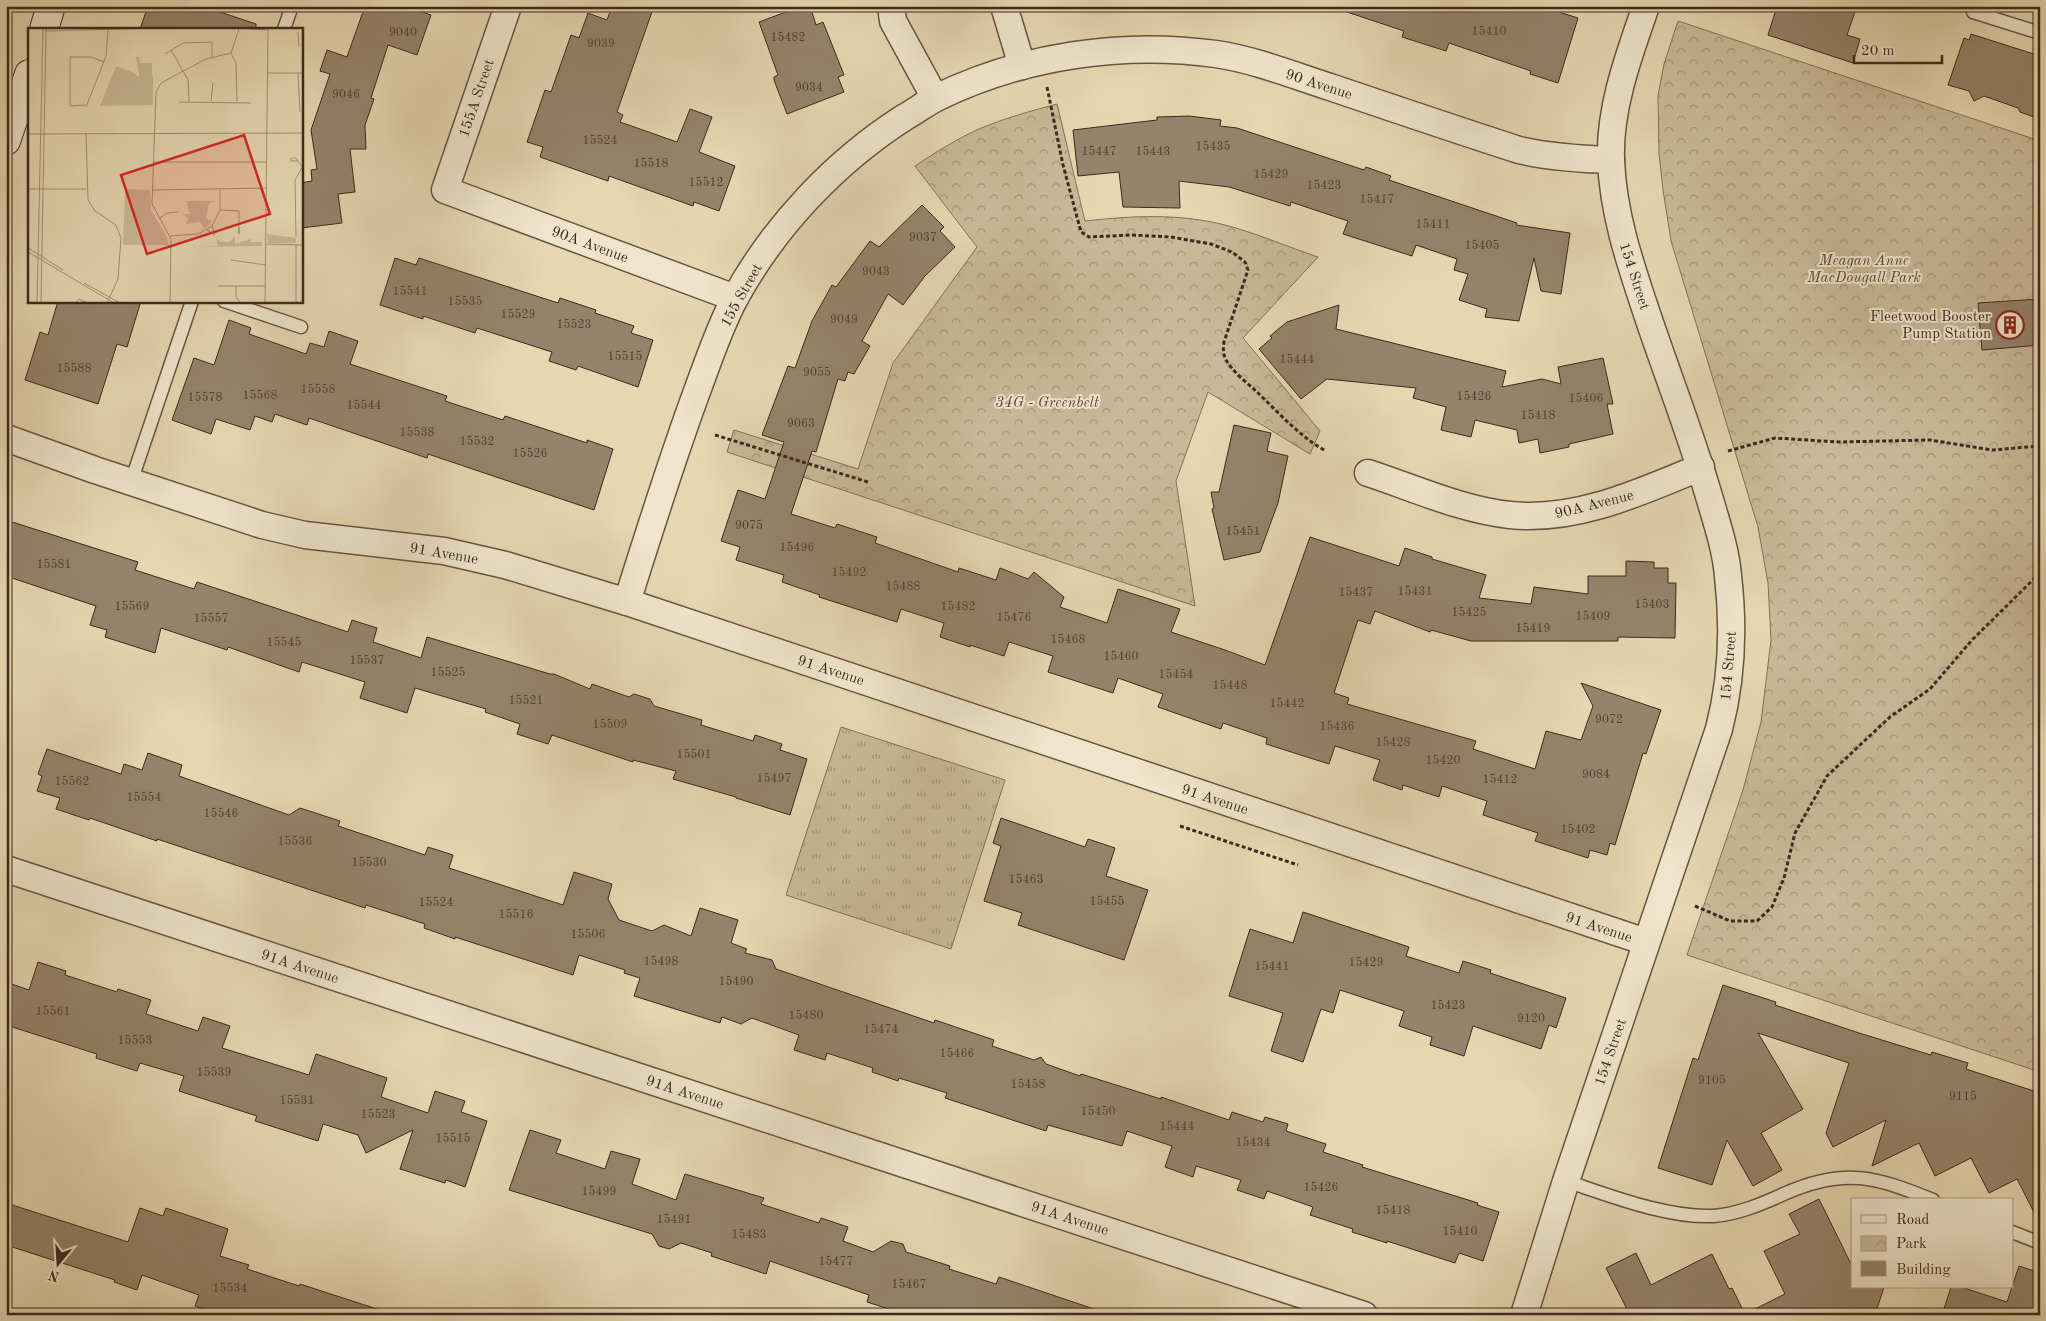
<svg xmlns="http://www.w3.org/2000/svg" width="2046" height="1321" viewBox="0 0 2046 1321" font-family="'Old Standard TT',serif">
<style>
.grass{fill:url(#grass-tufts);stroke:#83715c}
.park{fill:url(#park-crowns);stroke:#83715c}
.building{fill:#95836b;stroke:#3d2920}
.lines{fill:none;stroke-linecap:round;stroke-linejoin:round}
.service-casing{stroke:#675444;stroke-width:15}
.minor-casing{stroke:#675444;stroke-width:29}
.secondary-casing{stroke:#3d2920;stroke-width:30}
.path{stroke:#3d2920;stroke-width:3;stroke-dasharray:4 2.5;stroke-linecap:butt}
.service{stroke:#efe5cc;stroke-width:12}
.minor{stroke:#efe5cc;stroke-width:26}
.secondary{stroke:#efe5cc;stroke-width:28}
.labels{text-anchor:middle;stroke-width:4;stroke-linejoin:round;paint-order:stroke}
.number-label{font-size:12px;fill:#534033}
.street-label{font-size:15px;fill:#3d2920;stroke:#efe5cc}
.park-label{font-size:15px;font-style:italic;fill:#594638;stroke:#efe5cc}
.poi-label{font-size:15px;fill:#3d2920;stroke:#efe5cc;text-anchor:end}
.inset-road{fill:none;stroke:#a29177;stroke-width:1}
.view{fill:#d62828;fill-opacity:0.15;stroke:#d62828;stroke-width:2.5}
.inset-edge{fill:none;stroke:#3d2920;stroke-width:2.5}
</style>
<defs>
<pattern id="grass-tufts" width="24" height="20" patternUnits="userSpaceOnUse" patternTransform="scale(1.25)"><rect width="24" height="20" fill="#c9b998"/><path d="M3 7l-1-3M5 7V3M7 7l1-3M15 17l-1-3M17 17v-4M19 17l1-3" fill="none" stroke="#a4967c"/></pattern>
<pattern id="park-crowns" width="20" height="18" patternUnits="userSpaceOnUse" patternTransform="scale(1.25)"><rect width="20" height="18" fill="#c9b998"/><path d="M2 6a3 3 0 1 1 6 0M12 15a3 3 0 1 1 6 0" fill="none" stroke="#a4967c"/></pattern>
</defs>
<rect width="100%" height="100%" fill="#e6d7b1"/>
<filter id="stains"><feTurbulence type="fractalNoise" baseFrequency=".004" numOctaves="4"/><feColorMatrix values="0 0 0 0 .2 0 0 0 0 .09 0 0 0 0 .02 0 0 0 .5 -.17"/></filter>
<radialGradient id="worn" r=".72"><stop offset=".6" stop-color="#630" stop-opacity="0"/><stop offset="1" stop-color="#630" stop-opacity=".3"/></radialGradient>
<polygon class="grass" points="841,727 1005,780 951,949 786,895"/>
<g class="park">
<polygon points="1678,21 2040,141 2040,1072 1687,955 1743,790 1761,722 1771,640 1768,583 1758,527 1671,241 1663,190 1659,153 1658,96 1664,64"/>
<path d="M1057,104l28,117c46,-5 93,-8 140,4 31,8 63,22 93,32l-75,81 77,93 -10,23 -102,-62 -32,89 19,125 -468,-154 7,-22 124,39 35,-106 84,-116 -62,-81c21,-14 42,-27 64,-37 26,-11 52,-18 78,-25z"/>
</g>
<g class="building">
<polygon points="148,6 202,6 256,24 256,29 140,29"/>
<polygon points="365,6 404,6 431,15 417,55 388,45 371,98 374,99 365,125 366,149 350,149 355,192 338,194 342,223 301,228 301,183 312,181 311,170 317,169 311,130 330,74 320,71 327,50 347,57"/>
<polygon points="612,6 654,6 617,112 623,115 620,122 677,142 690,109 712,117 699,152 735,166 719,211 694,202 693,206 609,176 608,181 540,157 543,147 527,142 545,90 551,92 571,35 579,38 588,13 607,20"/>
<polygon points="802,6 810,6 816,25 823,22 844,75 838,77 844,92 787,114 774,80 774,77 778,75 759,22"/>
<polygon points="1344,6 1540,6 1578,18 1558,83 1530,74 1531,71 1449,43 1446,51 1402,37 1404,31 1344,11"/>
<polygon points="1777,6 1857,6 1847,35 1860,39 1853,63 1768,35"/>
<polygon points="1971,34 2040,56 2040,119 2020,112 2018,108 1984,96 1974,101 1969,91 1948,85 1964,38 1969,40"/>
<polygon points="1189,116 1221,120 1220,126 1237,128 1364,170 1366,167 1391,176 1389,180 1517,223 1516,225 1570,233 1561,294 1541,291 1534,258 1519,321 1485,317 1487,309 1459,300 1468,274 1454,270 1457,259 1416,245 1412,256 1343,234 1348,221 1291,202 1290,206 1229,187 1179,181 1180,208 1123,207 1119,172 1078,176 1073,130 1157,120 1157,117"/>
<polygon points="922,205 944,227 940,231 955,247 925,276 903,305 888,294 862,341 870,346 854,374 848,372 845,381 838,379 816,452 812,451 791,514 835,528 837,524 877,537 875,543 958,572 959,568 996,580 1000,568 1028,579 1034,572 1064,597 1060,607 1107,623 1118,589 1180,609 1171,632 1225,650 1265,665 1310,537 1399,566 1405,548 1432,557 1432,559 1486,575 1479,598 1531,604 1534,587 1588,594 1588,576 1626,576 1626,561 1654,562 1654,568 1668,568 1668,583 1676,583 1675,638 1618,637 1618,641 1471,641 1431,630 1430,632 1375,611 1370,624 1358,620 1334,693 1349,698 1347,704 1476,741 1473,749 1535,769 1546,731 1581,740 1593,706 1581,683 1661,710 1646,754 1643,753 1615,845 1610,843 1607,855 1590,850 1588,858 1535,841 1538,833 1483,815 1487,801 1442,786 1439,797 1403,785 1402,790 1373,780 1380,760 1335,746 1329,764 1266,744 1267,738 1223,723 1221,729 1158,707 1163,694 1118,678 1113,693 1048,672 1053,656 1009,642 1004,656 970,645 970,647 940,637 944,623 901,609 897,622 819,597 820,595 782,582 784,575 736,560 740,547 721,541 738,490 765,499 784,442 762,435 788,366 795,368 812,321 832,285 836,287 870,241 879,247"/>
<polygon points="395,258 416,265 419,258 558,303 560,298 596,310 595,313 634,326 631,333 653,340 638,387 578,366 576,370 549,361 552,352 477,328 475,333 423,316 423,319 380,305"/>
<polygon points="2040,299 2040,345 1982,350 1978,303"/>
<polygon points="58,301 141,301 127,347 117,344 98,404 25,380 40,332 48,335"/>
<polygon points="1339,305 1336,329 1506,371 1502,387 1542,379 1561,384 1558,367 1603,358 1613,404 1607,404 1613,434 1569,444 1569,447 1540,453 1538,439 1519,443 1517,430 1475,420 1471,437 1441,430 1446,407 1413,398 1416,388 1327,379 1301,399 1259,349 1272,338 1270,336 1287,322"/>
<polygon points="229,320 251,328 249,334 306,354 310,343 324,347 329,331 358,341 350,364 447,396 445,401 503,420 505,416 587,443 587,440 613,449 594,510 428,454 427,458 309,418 307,425 275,414 272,422 255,416 250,430 216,419 211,434 172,420 194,358 214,365"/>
<polygon points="1234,425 1271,433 1267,451 1288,456 1278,503 1260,552 1224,560 1212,509 1214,508 1211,492 1219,492"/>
<polygon points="6,520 138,562 135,570 194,589 197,582 348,632 352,620 377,628 373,642 421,658 427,637 550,674 554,674 590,689 592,684 629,697 634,694 650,699 654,706 702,720 701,725 753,741 755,735 782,744 780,750 807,759 790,815 736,798 736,797 673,779 676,771 633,760 633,762 552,735 548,744 517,734 520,724 485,712 486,709 415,688 407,713 360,698 365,682 302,662 299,672 228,647 227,650 161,628 155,653 105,637 107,630 90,625 96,606 6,576"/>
<polygon points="47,749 121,774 124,764 142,770 148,753 182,765 179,776 289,815 300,808 340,821 338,826 425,855 428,847 453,855 449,868 563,905 574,872 612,884 608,899 619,920 652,931 664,925 691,936 700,908 738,920 731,943 747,949 745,953 772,960 776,969 934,1023 935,1020 994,1040 992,1046 1034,1060 1041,1057 1046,1064 1080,1076 1081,1074 1161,1099 1161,1097 1229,1120 1232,1112 1263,1122 1265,1117 1288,1124 1286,1131 1326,1144 1323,1152 1363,1165 1362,1167 1478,1203 1477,1205 1499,1212 1483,1261 1459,1253 1455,1263 1387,1241 1387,1243 1352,1232 1353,1229 1310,1215 1313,1207 1267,1191 1264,1199 1237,1190 1241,1180 1196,1166 1193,1177 1165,1167 1172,1146 1127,1131 1122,1146 1048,1125 1046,1131 945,1098 947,1093 899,1078 898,1081 872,1072 873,1068 827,1053 825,1060 794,1050 799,1035 752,1018 741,1024 722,1017 720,1023 634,996 640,978 624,973 625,970 579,955 573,975 455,937 455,939 424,928 425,924 366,905 365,908 157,839 157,841 90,818 89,820 56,809 60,798 37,791 42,776 38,774"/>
<polygon points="1001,818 1085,847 1088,839 1115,848 1106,876 1148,890 1124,960 1018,925 1022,913 984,901 1001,846 993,843"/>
<polygon points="1303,912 1409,947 1406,956 1459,973 1463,961 1491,970 1490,973 1566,998 1556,1028 1549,1025 1541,1049 1473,1026 1464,1056 1430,1045 1432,1037 1399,1026 1404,1011 1340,990 1333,1013 1321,1009 1303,1062 1271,1051 1283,1013 1229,996 1250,929 1293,943"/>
<polygon points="38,962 66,971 65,975 117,992 118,989 151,1000 146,1014 198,1031 203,1017 230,1026 222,1048 309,1075 316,1054 387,1078 381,1097 428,1113 435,1091 465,1101 461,1112 487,1121 465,1187 446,1180 445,1183 400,1169 413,1130 366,1153 358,1135 323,1124 318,1141 255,1121 257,1116 179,1091 184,1076 140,1063 137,1071 96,1058 97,1054 6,1025 6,982 29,990"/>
<polygon points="1723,985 1776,1002 1775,1005 1859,1033 1931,1055 1932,1052 1968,1063 1966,1069 2040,1093 2040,1224 2017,1179 1989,1193 1971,1158 1935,1176 1919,1143 1872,1166 1886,1120 1833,1147 1826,1133 1849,1063 1758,1033 1803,1109 1761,1133 1782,1170 1753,1186 1727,1140 1712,1185 1658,1168 1693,1058 1698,1060"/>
<polygon points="530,1130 561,1140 556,1153 605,1169 611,1151 640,1159 632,1184 676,1200 685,1174 764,1198 761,1204 819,1223 821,1218 848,1227 843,1241 873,1252 891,1241 903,1244 906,1252 950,1266 949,1269 996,1284 999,1277 1097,1310 1096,1315 908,1315 867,1302 869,1295 770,1261 766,1274 711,1256 712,1253 681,1243 669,1249 659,1246 652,1234 509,1190"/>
<polygon points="1819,1199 1852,1266 1852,1287 1884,1287 1875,1315 1630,1315 1606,1268 1636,1253 1651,1285 1712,1254 1729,1289 1732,1288 1745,1314 1785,1294 1764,1251 1800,1234 1789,1214"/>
<polygon points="6,1203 128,1242 140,1208 163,1216 166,1208 228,1229 220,1256 249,1265 247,1269 299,1286 300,1284 380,1310 380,1315 221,1315 195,1306 199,1295 142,1275 137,1290 114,1282 115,1280 6,1245"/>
<polygon points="2019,1266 2040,1273 2040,1315 1942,1315 1951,1287 1961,1287 2007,1302"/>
</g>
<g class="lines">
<defs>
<g id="service">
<polyline points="1973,12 2040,33"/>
<polyline points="284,29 292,6"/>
<polyline points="224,301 301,327"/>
<polyline points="131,482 192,301"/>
<path d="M1566,1181c45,15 101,37 148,35 25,-2 50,-13 72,-23 59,-26 90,-16 147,7"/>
<polyline points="2012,1232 2040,1243"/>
</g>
<g id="minor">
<polyline points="508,6 445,190 735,298"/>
<polyline points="891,6 893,21 935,98"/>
<polyline points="1004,6 1022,66"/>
<polyline points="6,438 95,470 262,525 305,535 444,551 505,565 627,602 1646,942"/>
<path d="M1368,473c46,15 94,37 142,42 66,7 131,-23 191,-48"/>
<path d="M627,602c22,-70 44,-140 69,-208 12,-32 23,-66 39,-96 40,-73 101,-137 170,-181 11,-6 21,-14 31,-19 86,-42 185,-57 280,-44 40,6 79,22 117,34 62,21 124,42 186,62 30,7 60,9 92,10"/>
<polyline points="6,869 1364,1315"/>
<path d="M1524,1315l42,-134 153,-452c13,-50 15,-101 9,-153 -2,-25 -10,-49 -17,-73 -18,-63 -42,-124 -63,-186 -17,-51 -35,-102 -37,-157 -2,-52 18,-105 35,-154"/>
</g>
<g id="secondary">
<polyline points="44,29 51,6"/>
<polyline points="6,141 29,74"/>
</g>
</defs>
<use href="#service" class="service-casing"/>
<use href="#minor" class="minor-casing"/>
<use href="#secondary" class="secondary-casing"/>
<g class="path">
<path d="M1047,87l16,78 18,67 8,5 42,-2 40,2 40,7 21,8 13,10 3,8 -24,72c-1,7 -1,12 2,18 7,12 20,22 30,31 22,21 44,46 70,60"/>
<polyline points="715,435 868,482"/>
<polyline points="1728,451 1775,438 1839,442 1930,440 1992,450 2040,446"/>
<polyline points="1180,826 1298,865"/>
<polyline points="1695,906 1730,921 1757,921 1772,907 1784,878 1795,833 1827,776 1890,717 1930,689 1972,640 2040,573"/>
</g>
<use href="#service" class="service"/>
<use href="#minor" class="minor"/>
<use href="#secondary" class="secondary"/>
</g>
<defs>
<symbol id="building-ring" viewBox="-11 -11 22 22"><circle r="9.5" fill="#efe5cc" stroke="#8f2418" stroke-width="1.5"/><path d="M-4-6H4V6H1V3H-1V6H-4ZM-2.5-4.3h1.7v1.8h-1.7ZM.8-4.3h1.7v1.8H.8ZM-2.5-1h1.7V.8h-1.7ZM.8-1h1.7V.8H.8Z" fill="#8f2418"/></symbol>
</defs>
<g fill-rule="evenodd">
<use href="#building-ring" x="1994" y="309" width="32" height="32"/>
</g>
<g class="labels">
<g class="number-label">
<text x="1489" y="35">15410</text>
<text x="403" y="36">9040</text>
<text x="788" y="41">15482</text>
<text x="601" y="47">9039</text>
<text x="809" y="91">9034</text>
<text x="346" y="98">9046</text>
<text x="600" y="144">15524</text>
<text x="1213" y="150">15435</text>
<text x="1099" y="155">15447</text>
<text x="1153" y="155">15443</text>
<text x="651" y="167">15518</text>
<text x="1271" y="178">15429</text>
<text x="706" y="186">15512</text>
<text x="1324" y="189">15423</text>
<text x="1377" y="203">15417</text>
<text x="1433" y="228">15411</text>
<text x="923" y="241">9037</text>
<text x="1482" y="249">15405</text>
<text x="876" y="275">9043</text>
<text x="410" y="295">15541</text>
<text x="465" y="305">15535</text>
<text x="518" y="318">15529</text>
<text x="844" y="323">9049</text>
<text x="574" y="328">15523</text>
<text x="625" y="360">15515</text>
<text x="1297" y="363">15444</text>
<text x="74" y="372">15588</text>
<text x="817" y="376">9055</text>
<text x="318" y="393">15558</text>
<text x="260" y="399">15568</text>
<text x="1474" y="400">15426</text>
<text x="205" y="401">15578</text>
<text x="1586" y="402">15406</text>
<text x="364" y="409">15544</text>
<text x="1538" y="419">15418</text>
<text x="801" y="427">9063</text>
<text x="417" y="436">15538</text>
<text x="477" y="445">15532</text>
<text x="530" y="457">15526</text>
<text x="749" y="529">9075</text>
<text x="1243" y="535">15451</text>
<text x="797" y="551">15496</text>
<text x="54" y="568">15581</text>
<text x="849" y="576">15492</text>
<text x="903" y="590">15488</text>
<text x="1415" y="595">15431</text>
<text x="1356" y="596">15437</text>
<text x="1652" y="608">15403</text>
<text x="132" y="610">15569</text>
<text x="958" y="610">15482</text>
<text x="1469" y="616">15425</text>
<text x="1593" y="620">15409</text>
<text x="1014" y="621">15476</text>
<text x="211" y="622">15557</text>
<text x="1533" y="632">15419</text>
<text x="1068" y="643">15468</text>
<text x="284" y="646">15545</text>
<text x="1121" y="660">15460</text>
<text x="367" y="664">15537</text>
<text x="448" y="676">15525</text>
<text x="1176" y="678">15454</text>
<text x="1230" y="689">15448</text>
<text x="526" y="704">15521</text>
<text x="1287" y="707">15442</text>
<text x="1609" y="723">9072</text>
<text x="610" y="728">15509</text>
<text x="1337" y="730">15436</text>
<text x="1393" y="746">15428</text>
<text x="694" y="758">15501</text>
<text x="1443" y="764">15420</text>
<text x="1596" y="778">9084</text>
<text x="774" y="782">15497</text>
<text x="1500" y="783">15412</text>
<text x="72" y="785">15562</text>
<text x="144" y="801">15554</text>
<text x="221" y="817">15546</text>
<text x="1578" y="833">15402</text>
<text x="295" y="845">15536</text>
<text x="369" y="866">15530</text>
<text x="1026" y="883">15463</text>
<text x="1107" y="905">15455</text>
<text x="436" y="906">15524</text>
<text x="516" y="918">15516</text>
<text x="588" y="938">15506</text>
<text x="661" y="965">15498</text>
<text x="1366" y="966">15429</text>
<text x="1272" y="970">15441</text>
<text x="736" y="985">15490</text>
<text x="1448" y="1009">15423</text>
<text x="53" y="1015">15561</text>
<text x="806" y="1019">15480</text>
<text x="1531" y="1022">9120</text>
<text x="881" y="1033">15474</text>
<text x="135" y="1044">15553</text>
<text x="957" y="1057">15466</text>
<text x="214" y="1076">15539</text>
<text x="1712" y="1084">9105</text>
<text x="1028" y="1088">15458</text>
<text x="1963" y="1100">9115</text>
<text x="297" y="1104">15531</text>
<text x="1098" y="1115">15450</text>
<text x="378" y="1118">15523</text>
<text x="1177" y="1130">15444</text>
<text x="453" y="1142">15515</text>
<text x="1253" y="1146">15434</text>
<text x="1321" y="1191">15426</text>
<text x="599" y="1195">15499</text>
<text x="1393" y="1214">15418</text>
<text x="674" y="1223">15491</text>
<text x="1460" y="1235">15410</text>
<text x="749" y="1238">15483</text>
<text x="836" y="1265">15477</text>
<text x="909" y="1288">15467</text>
<text x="230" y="1292">15534</text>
</g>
<g class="street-label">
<text transform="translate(1319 84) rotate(18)" y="5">90 Avenue</text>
<text transform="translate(476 98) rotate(-71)" y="5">155A Street</text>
<text transform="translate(590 244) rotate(20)" y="5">90A Avenue</text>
<text transform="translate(1635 276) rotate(72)" y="5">154 Street</text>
<text transform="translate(741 295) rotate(-61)" y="5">155 Street</text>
<text transform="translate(1594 504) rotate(-14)" y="5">90A Avenue</text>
<text transform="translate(444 553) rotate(10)" y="5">91 Avenue</text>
<text transform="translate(1728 666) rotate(-85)" y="5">154 Street</text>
<text transform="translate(831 670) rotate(18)" y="5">91 Avenue</text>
<text transform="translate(1215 799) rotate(18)" y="5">91 Avenue</text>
<text transform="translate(1599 927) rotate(18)" y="5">91 Avenue</text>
<text transform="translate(300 966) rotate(18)" y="5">91A Avenue</text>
<text transform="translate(1610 1052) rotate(-71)" y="5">154 Street</text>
<text transform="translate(685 1092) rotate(18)" y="5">91A Avenue</text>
<text transform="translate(1070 1218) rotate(18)" y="5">91A Avenue</text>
</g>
<g class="park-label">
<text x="1864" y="265">Meagan Anne<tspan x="1864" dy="17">MacDougall Park</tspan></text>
<text x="1047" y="407">34G - Greenbelt</text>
</g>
<g class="poi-label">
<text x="1991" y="321">Fleetwood Booster<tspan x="1991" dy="17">Pump Station</tspan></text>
</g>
</g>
<g transform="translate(28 28)">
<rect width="275" height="275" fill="#e6d7b1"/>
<path d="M239,206l29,4v5h-28z" fill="#c9b998"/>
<path d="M84,48h41v29l-53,1zM97,161l25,1 1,20 15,25 3,10h-46zM158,173h31l-8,2 -3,15 6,4 -3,3 -5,3 -4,-6 -14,2 2,-6 -6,-4h8zM207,208v8l16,-5v3h11v4l-73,1 29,-1 -2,-8 5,4h9z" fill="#c9b998"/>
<path d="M108,29h4v6h12v17h-12zM88,38l21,8 -11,27 -20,-8z" fill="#c9b998"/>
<path class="inset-road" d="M206,0l33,2M17,3l114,-3M270,4l1,15M143,22l17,30 1,21M203,25l5,10 1,38M203,25l8,-24M137,26l18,-11 29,-1v15M43,29h20l13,5M240,45h35M270,45l2,39M183,73l2,-18M151,74l72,1M42,77v-49M42,78l15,-1M58,79l20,-51 2,-26M0,106l275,-1M58,106l2,66 7,11 21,14 5,13 -3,41 -11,24M270,133h-7v-3h5l6,9M125,134h113M0,161h58M125,162l114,-2M192,182l19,1v23v-7M131,191l8,-6 11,-1M179,202l8,5 -3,-9M142,208l28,-2 14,-8 8,-16v-20M268,209l-1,-57 8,-14M238,216l37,1M0,220l35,22M0,224l86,51M203,232l35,5M56,255l36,20M190,258h47M208,258v11l5,6M9,275l6,-275M13,275l5,-275M47,275l4,-4 9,4M142,275l1,-64 -19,-35 4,-112 5,-9 45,-24 25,-6M237,275l3,-275M268,275v-58"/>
<path class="view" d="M216,107l26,79 -123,40 -26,-79z"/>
<rect width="275" height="275" class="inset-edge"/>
</g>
<rect width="2046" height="1321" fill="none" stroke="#e6d7b1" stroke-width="25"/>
<rect x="8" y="8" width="2031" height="1306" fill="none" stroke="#3d2920" stroke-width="2.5"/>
<rect x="12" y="12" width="2021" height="1296" fill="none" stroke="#3d2920"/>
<rect x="1851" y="1198" width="162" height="90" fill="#efe5cc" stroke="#a89a87"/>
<rect x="1861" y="1215" width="25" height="8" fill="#efe5cc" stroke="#a89a87"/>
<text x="1896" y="1224" font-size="15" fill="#3d2920">Road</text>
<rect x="1861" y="1236" width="25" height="15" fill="url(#park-crowns)" stroke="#a89a87"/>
<text x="1896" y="1248" font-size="15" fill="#3d2920">Park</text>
<rect x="1861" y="1261" width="25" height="15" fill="#95836b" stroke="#a89a87"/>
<text x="1896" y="1274" font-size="15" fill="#3d2920">Building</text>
<g transform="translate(58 1264) rotate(198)" stroke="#efe5cc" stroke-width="4" paint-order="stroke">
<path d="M0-4L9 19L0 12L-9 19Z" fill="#3d2920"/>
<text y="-8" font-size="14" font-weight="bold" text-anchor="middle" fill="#3d2920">N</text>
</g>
<path d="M1854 55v8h88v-8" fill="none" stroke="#3d2920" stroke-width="2.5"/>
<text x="1861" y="55" font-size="15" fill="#3d2920" stroke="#efe5cc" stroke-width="4" paint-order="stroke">20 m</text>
<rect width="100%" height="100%" filter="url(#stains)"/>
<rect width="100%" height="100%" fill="url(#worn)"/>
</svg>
